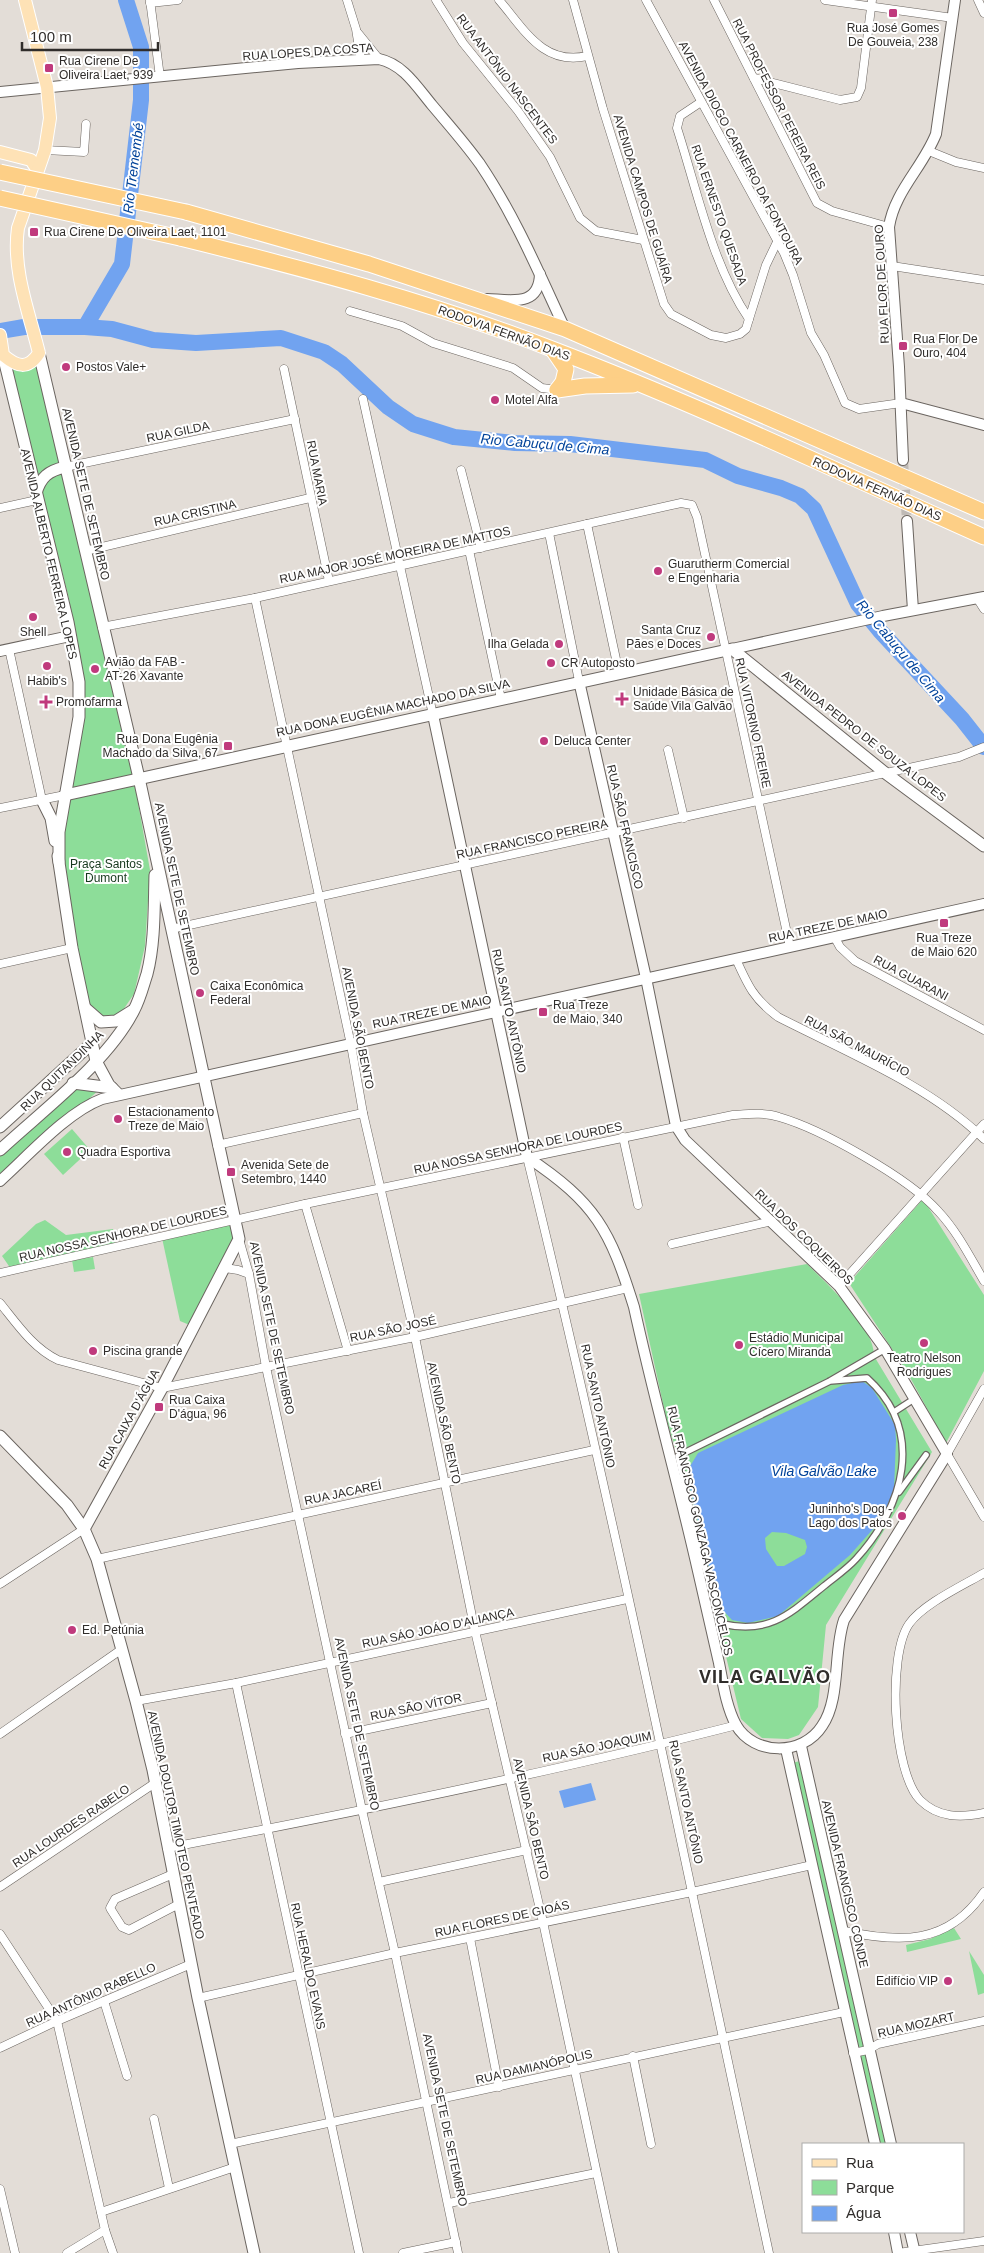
<svg xmlns="http://www.w3.org/2000/svg" width="984" height="2253" viewBox="0 0 984 2253" font-family="Arial,sans-serif">
<style>
.green{fill:#8ddd99}
.water{fill:#71a3f0;fill-rule:evenodd}
.lines{fill:none;stroke-linecap:round;stroke-linejoin:round}
.river{stroke:#71a3f0;stroke-width:16}
.tertiary-tunnel{stroke:#bfbab5;stroke-width:10;stroke-dasharray:10 5;stroke-linecap:butt}
.pedestrian-casing{stroke:#6b6560;stroke-width:8}
.minor-casing{stroke:#6b6560;stroke-width:9}
.tertiary-casing{stroke:#6b6560;stroke-width:12}
.secondary-casing{stroke:#6b6560;stroke-width:13}
.primary-casing{stroke:#fff;stroke-width:14}
.motorway-casing{stroke:#fff;stroke-width:17}
.pedestrian{stroke:#fff;stroke-width:5.5}
.minor{stroke:#fff;stroke-width:8}
.tertiary{stroke:#fff;stroke-width:10}
.secondary{stroke:#fff;stroke-width:11}
.primary{stroke:#fee2b6;stroke-width:12}
.motorway{stroke:#fdcf86;stroke-width:15}
.motorway-bridge-casing{stroke:#fff;stroke-width:17;stroke-linecap:butt}
.motorway-bridge{stroke:#fdcf86;stroke-width:15}
.poi-dot{fill:#c03a7d;stroke:#fff;stroke-width:2}
.labels{text-anchor:middle;stroke-width:4;stroke-linejoin:round;paint-order:stroke}
.poi-label{font-size:12px;fill:#302d2b;stroke:#fff;text-anchor:start}
.street-label{font-size:12px;fill:#302d2b;stroke:#fff}
.park-label{font-size:12px;fill:#16381d;stroke:#fff}
.water-label{font-size:14px;font-style:italic;fill:#004299;stroke:#fff}
.district-label{font-size:18px;font-weight:bold;letter-spacing:1px;fill:#302d2b;stroke:#fff}
</style>
<rect width="100%" height="100%" fill="#e3ddd7"/>
<g class="green">
<polygon points="38,364 98,615 137,797 150,870 145,946 134,994 123,1010 107,1020 90,1007 84,989 62,843 84,690 69,599 10,367 26,371"/>
<polygon points="73,1084 100,1089 0,1178 0,1152"/>
<polygon points="72,1129 90,1150 63,1175 44,1154"/>
<polygon points="923,1199 984,1295 984,1371 946,1443 907,1372 849,1283"/>
<polygon points="45,1220 66,1235 113,1229 115,1245 11,1269 2,1256 36,1224"/>
<polygon points="230,1223 235,1242 192,1326 180,1321 162,1238"/>
<polygon points="93,1257 95,1269 74,1272 72,1260"/>
<path d="M807,1264c20,20 68,63 67,92l58,96 -106,173 -8,82 -19,28 -11,4 -26,-1 -21,-19 -63,-263 -11,-34 -28,-128z"/>
<polygon points="800,1761 887,2144 879,2144 792,1763"/>
<polygon points="954,1928 961,1939 907,1952 906,1945 930,1939"/>
<polygon points="969,1951 984,1975 984,1993 978,1995"/>
</g>
<g class="water">
<path d="M862,1381l10,7 23,37 1,15 -2,49 -12,30 -32,36 -72,61 -30,7 -16,-3 -14,-15 -29,-122v-15l9,-15 145,-68zM772,1532l14,1 19,7 2,7 -2,7 -21,12h-7l-11,-17 -1,-11z"/>
<polygon points="591,1783 596,1800 564,1808 559,1791"/>
</g>
<g class="lines">
<g class="river">
<polyline points="85,327 122,264 141,100 141,47 126,0"/>
<polyline points="0,331 24,327 85,327 112,329 153,340 196,343 281,338 324,352 342,364 388,407 413,424 454,437 515,443 570,444 705,460 738,476 781,488 800,496 814,509 858,604 880,631 962,719 984,747"/>
</g>
<polyline class="tertiary-tunnel" points="903,460 907,521"/>
<defs>
<g id="pedestrian">
<path d="M830,1381l37,-3c59,53 37,129 -11,181 -9,10 -21,18 -32,27 -33,27 -55,49 -101,38l-23,-71 -22,-97 152,-75 55,-32"/>
<polyline points="894,1412 914,1399"/>
<polyline points="899,1492 926,1455"/>
</g>
<g id="minor">
<polyline points="150,0 160,77"/>
<polyline points="347,0 356,29 361,60"/>
<polyline points="436,0 463,43 518,111 550,157 580,218 596,231 643,240"/>
<path d="M499,0c25,29 44,66 88,56"/>
<polyline points="573,0 603,109 664,304 671,314 711,335 726,338 740,334 746,329 749,319 766,265 778,240"/>
<polyline points="646,0 784,253 793,275 811,333 824,355 845,403 859,409 901,403"/>
<polyline points="714,0 817,203 832,211 889,227"/>
<polyline points="825,0 953,18"/>
<polyline points="978,0 984,13"/>
<polyline points="150,3 178,0"/>
<polyline points="358,33 379,59"/>
<polyline points="754,78 840,100 857,97 861,88 872,0"/>
<path d="M701,102l-21,14 -3,12c20,62 35,137 72,191"/>
<polyline points="45,150 84,152 86,124"/>
<polyline points="929,151 956,162 984,168"/>
<polyline points="892,266 984,280"/>
<polyline points="350,311 402,326 433,343 513,368 542,388 557,390"/>
<polyline points="284,369 329,581"/>
<polyline points="363,399 433,715"/>
<polyline points="65,467 295,419"/>
<polyline points="461,470 481,548"/>
<polyline points="0,508 37,500"/>
<polyline points="587,524 619,673"/>
<polyline points="549,533 579,681"/>
<polyline points="469,550 501,699"/>
<polyline points="85,551 310,498"/>
<polyline points="255,598 351,1045 363,1113 415,1337 475,1631 543,1922 614,2253"/>
<polyline points="977,598 984,609"/>
<polyline points="102,627 255,598 681,503 692,505 697,517 790,947"/>
<polyline points="9,649 42,800"/>
<polyline points="668,750 684,818"/>
<polyline points="0,808 65,795"/>
<polyline points="171,929 959,757 984,747"/>
<polyline points="835,938 840,947 855,961 984,1030"/>
<path d="M736,959c12,27 18,40 42,58 68,35 151,68 206,122"/>
<polyline points="0,964 72,948"/>
<polyline points="623,1137 638,1205"/>
<polyline points="217,1145 363,1113"/>
<path d="M527,1157c89,364 163,730 242,1096"/>
<polyline points="305,1204 348,1351"/>
<polyline points="239,1239 249,1274 266,1367 362,1810 395,1953 458,2253"/>
<polyline points="672,1244 772,1221"/>
<polyline points="225,1268 238,1270 249,1274"/>
<path d="M0,1273l305,-69 428,-89c15,-1 32,-3 46,2 42,12 130,61 159,94 19,20 32,46 46,70"/>
<polyline points="839,1286 984,1124"/>
<path d="M0,1303c17,21 33,45 58,57l104,28 253,-51 213,-49"/>
<polyline points="984,1389 947,1454 984,1517"/>
<polyline points="97,1559 594,1450"/>
<path d="M984,1573c-22,13 -61,31 -75,51 -22,32 -16,148 11,176 18,18 41,18 64,13"/>
<polyline points="0,1584 84,1529"/>
<polyline points="236,1683 359,2253"/>
<polyline points="136,1701 236,1683 627,1599"/>
<polyline points="0,1734 122,1649"/>
<polyline points="345,1734 492,1703"/>
<path d="M167,1848c191,-36 382,-75 570,-123"/>
<polyline points="173,1874 115,1899 110,1908 122,1927 129,1930 179,1904"/>
<polyline points="379,1882 527,1850"/>
<polyline points="0,1887 155,1783"/>
<path d="M844,1931c56,12 104,14 140,-39"/>
<polyline points="0,1934 57,2021 105,2230 113,2253"/>
<polyline points="470,1938 499,2087"/>
<polyline points="198,1998 395,1953 692,1892 812,1865"/>
<polyline points="104,2001 127,2076"/>
<polyline points="0,2048 57,2021 191,1964"/>
<polyline points="853,2053 868,2050 878,2044 984,2021"/>
<polyline points="633,2056 651,2144"/>
<polyline points="154,2119 169,2188"/>
<polyline points="230,2144 844,2012"/>
<polyline points="0,2189 15,2253"/>
<polyline points="449,2203 596,2173"/>
<polyline points="101,2212 235,2167"/>
<polyline points="67,2253 105,2230"/>
<polyline points="403,2253 456,2242"/>
<polyline points="898,2253 984,2241"/>
</g>
<g id="tertiary">
<path d="M0,92l298,-29 81,-4c24,5 38,28 53,46 16,19 33,38 48,59 35,52 59,109 85,165"/>
<path d="M487,299c25,1 52,8 53,-25"/>
<polyline points="901,403 984,425"/>
<path d="M903,460l-4,-93 -10,-140c5,-35 34,-60 47,-93l19,-134"/>
<polyline points="907,521 913,610"/>
<polyline points="732,649 883,616 984,597"/>
<polyline points="0,651 70,636"/>
<path d="M433,715l94,442c69,46 83,73 107,150 19,88 44,175 64,264 7,31 14,61 21,92 4,20 7,43 17,62 18,31 67,31 86,1 19,-27 11,-74 22,-106l103,-166 -62,-105 -46,-63 -154,-146 -9,-14 -30,-148 -67,-297"/>
<path d="M0,1181c28,-25 67,-69 102,-82l882,-195"/>
<polyline points="801,1746 891,2144"/>
<polyline points="786,1749 875,2144"/>
<polyline points="894,2232 898,2253"/>
<polyline points="910,2232 915,2253"/>
</g>
<g id="secondary">
<polyline points="39,353 139,778 239,1239 162,1388 84,1529"/>
<polyline points="3,355 68,622 79,682 79,717 59,832 59,862"/>
<path d="M36,493c5,-16 12,-22 29,-26"/>
<polyline points="65,795 732,649 884,772 984,846"/>
<polyline points="42,800 51,818 55,841"/>
<polyline points="58,856 72,948 96,1061 109,1085 118,1094"/>
<polyline points="85,1008 101,1022 116,1021 132,1011"/>
<polyline points="73,1083 112,1088"/>
<polyline points="0,1127 92,1043"/>
<path d="M0,1150c43,-40 108,-88 134,-140 6,-11 9,-24 13,-36 8,-31 7,-66 8,-99"/>
<polyline points="0,1436 67,1505 84,1529 97,1559 136,1701 153,1770 198,1998 254,2253"/>
</g>
<g id="primary">
<polyline points="0,152 31,160 37,169"/>
<path d="M0,335l3,20c14,12 25,15 36,-2 -10,-41 -27,-83 -21,-125l27,-78 5,-32 -3,-31 -22,-87"/>
</g>
<g id="motorway">
<polyline points="186,212 369,264 565,329 984,512"/>
<path d="M180,238c126,31 251,64 372,111 147,56 289,124 432,188"/>
<polyline points="553,350 566,369 563,382 557,390"/>
<polyline points="557,390 585,386 633,385"/>
</g>
</defs>
<use href="#pedestrian" class="pedestrian-casing"/>
<use href="#minor" class="minor-casing"/>
<use href="#tertiary" class="tertiary-casing"/>
<use href="#secondary" class="secondary-casing"/>
<use href="#primary" class="primary-casing"/>
<use href="#motorway" class="motorway-casing"/>
<use href="#pedestrian" class="pedestrian"/>
<use href="#minor" class="minor"/>
<use href="#tertiary" class="tertiary"/>
<use href="#secondary" class="secondary"/>
<use href="#primary" class="primary"/>
<use href="#motorway" class="motorway"/>
<defs>
<g id="motorway-bridge">
<polyline points="0,172 186,212"/>
<polyline points="0,198 180,238"/>
</g>
</defs>
<use href="#motorway-bridge" class="motorway-bridge-casing"/>
<use href="#motorway-bridge" class="motorway-bridge"/>
</g>
<g class="poi-dot">
<rect x="888" y="8" width="10" height="10" rx="2.5"/>
<rect x="44" y="63" width="10" height="10" rx="2.5"/>
<rect x="29" y="227" width="10" height="10" rx="2.5"/>
<rect x="898" y="341" width="10" height="10" rx="2.5"/>
<circle cx="66" cy="367" r="5"/>
<circle cx="495" cy="400" r="5"/>
<circle cx="658" cy="571" r="5"/>
<circle cx="33" cy="617" r="5"/>
<circle cx="711" cy="637" r="5"/>
<circle cx="559" cy="644" r="5"/>
<circle cx="551" cy="663" r="5"/>
<circle cx="47" cy="666" r="5"/>
<circle cx="95" cy="669" r="5"/>
<path d="M619.5 691.5h5v5h5v5h-5v5h-5v-5h-5v-5h5z"/>
<path d="M43.5 694.5h5v5h5v5h-5v5h-5v-5h-5v-5h5z"/>
<circle cx="544" cy="741" r="5"/>
<rect x="223" y="741" width="10" height="10" rx="2.5"/>
<rect x="939" y="918" width="10" height="10" rx="2.5"/>
<circle cx="200" cy="993" r="5"/>
<rect x="538" y="1007" width="10" height="10" rx="2.5"/>
<circle cx="118" cy="1119" r="5"/>
<circle cx="67" cy="1152" r="5"/>
<rect x="226" y="1167" width="10" height="10" rx="2.5"/>
<circle cx="924" cy="1343" r="5"/>
<circle cx="739" cy="1345" r="5"/>
<circle cx="93" cy="1351" r="5"/>
<rect x="154" y="1402" width="10" height="10" rx="2.5"/>
<circle cx="902" cy="1516" r="5"/>
<circle cx="72" cy="1630" r="5"/>
<circle cx="948" cy="1981" r="5"/>
</g>
<g class="labels">
<g class="poi-label">
<text x="893" y="32" text-anchor="middle">Rua José Gomes<tspan x="893" dy="14">De Gouveia, 238</tspan></text>
<text x="59" y="65">Rua Cirene De<tspan x="59" dy="14">Oliveira Laet, 939</tspan></text>
<text x="44" y="236">Rua Cirene De Oliveira Laet, 1101</text>
<text x="913" y="343">Rua Flor De<tspan x="913" dy="14">Ouro, 404</tspan></text>
<text x="76" y="371">Postos Vale+</text>
<text x="505" y="404">Motel Alfa</text>
<text x="668" y="568">Guarutherm Comercial<tspan x="668" dy="14">e Engenharia</tspan></text>
<text x="701" y="634" text-anchor="end">Santa Cruz<tspan x="701" dy="14">Pães e Doces</tspan></text>
<text x="33" y="636" text-anchor="middle">Shell</text>
<text x="549" y="648" text-anchor="end">Ilha Gelada</text>
<text x="105" y="666">Avião da FAB -<tspan x="105" dy="14">AT-26 Xavante</tspan></text>
<text x="561" y="667">CR Autoposto</text>
<text x="47" y="685" text-anchor="middle">Habib's</text>
<text x="633" y="696">Unidade Básica de<tspan x="633" dy="14">Saúde Vila Galvão</tspan></text>
<text x="56" y="706">Promofarma</text>
<text x="218" y="743" text-anchor="end">Rua Dona Eugênia<tspan x="218" dy="14">Machado da Silva, 67</tspan></text>
<text x="554" y="745">Deluca Center</text>
<text x="944" y="942" text-anchor="middle">Rua Treze<tspan x="944" dy="14">de Maio 620</tspan></text>
<text x="210" y="990">Caixa Econômica<tspan x="210" dy="14">Federal</tspan></text>
<text x="553" y="1009">Rua Treze<tspan x="553" dy="14">de Maio, 340</tspan></text>
<text x="128" y="1116">Estacionamento<tspan x="128" dy="14">Treze de Maio</tspan></text>
<text x="77" y="1156">Quadra Esportiva</text>
<text x="241" y="1169">Avenida Sete de<tspan x="241" dy="14">Setembro, 1440</tspan></text>
<text x="749" y="1342">Estádio Municipal<tspan x="749" dy="14">Cícero Miranda</tspan></text>
<text x="103" y="1355">Piscina grande</text>
<text x="924" y="1362" text-anchor="middle">Teatro Nelson<tspan x="924" dy="14">Rodrigues</tspan></text>
<text x="169" y="1404">Rua Caixa<tspan x="169" dy="14">D'água, 96</tspan></text>
<text x="892" y="1513" text-anchor="end">Juninho's Dog -<tspan x="892" dy="14">Lago dos Patos</tspan></text>
<text x="82" y="1634">Ed. Petúnia</text>
<text x="938" y="1985" text-anchor="end">Edifício VIP</text>
</g>
<g class="street-label">
<text transform="translate(308 52) rotate(-4)" y="4">RUA LOPES DA COSTA</text>
<text transform="translate(507 79) rotate(53)" y="4">RUA ANTÔNIO NASCENTES</text>
<text transform="translate(779 104) rotate(63)" y="4">RUA PROFESSOR PEREIRA REIS</text>
<text transform="translate(741 153) rotate(62)" y="4">AVENIDA DIOGO CARNEIRO DA FONTOURA</text>
<text transform="translate(643 199) rotate(73)" y="4">AVENIDA CAMPOS DE GUAÍRA</text>
<text transform="translate(719 215) rotate(71)" y="4">RUA ERNESTO QUESADA</text>
<text transform="translate(882 284) rotate(-93)" y="4">RUA FLOR DE OURO</text>
<text transform="translate(504 333) rotate(20)" y="4">RODOVIA FERNÃO DIAS</text>
<text transform="translate(178 432) rotate(-12)" y="4">RUA GILDA</text>
<text transform="translate(317 473) rotate(79)" y="4">RUA MARIA</text>
<text transform="translate(877 489) rotate(24)" y="4">RODOVIA FERNÃO DIAS</text>
<text transform="translate(86 494) rotate(77)" y="4">AVENIDA SETE DE SETEMBRO</text>
<text transform="translate(195 513) rotate(-13)" y="4">RUA CRISTINA</text>
<text transform="translate(49 554) rotate(77)" y="4">AVENIDA ALBERTO FERREIRA LOPES</text>
<text transform="translate(395 555) rotate(-12)" y="4">RUA MAJOR JOSÉ MOREIRA DE MATTOS</text>
<text transform="translate(393 708) rotate(-12)" y="4">RUA DONA EUGÊNIA MACHADO DA SILVA</text>
<text transform="translate(753 723) rotate(78)" y="4">RUA VITORINO FREIRE</text>
<text transform="translate(864 736) rotate(38)" y="4">AVENIDA PEDRO DE SOUZA LOPES</text>
<text transform="translate(625 827) rotate(77)" y="4">RUA SÃO FRANCISCO</text>
<text transform="translate(532 839) rotate(-12)" y="4">RUA FRANCISCO PEREIRA</text>
<text transform="translate(177 889) rotate(78)" y="4">AVENIDA SETE DE SETEMBRO</text>
<text transform="translate(828 926) rotate(-12)" y="4">RUA TREZE DE MAIO</text>
<text transform="translate(911 978) rotate(28)" y="4">RUA GUARANI</text>
<text transform="translate(509 1011) rotate(78)" y="4">RUA SANTO ANTÔNIO</text>
<text transform="translate(432 1012) rotate(-12)" y="4">RUA TREZE DE MAIO</text>
<text transform="translate(358 1028) rotate(79)" y="4">AVENIDA SÃO BENTO</text>
<text transform="translate(857 1046) rotate(28)" y="4">RUA SÃO MAURÍCIO</text>
<text transform="translate(62 1071) rotate(-44)" y="4">RUA QUITANDINHA</text>
<text transform="translate(518 1148) rotate(-12)" y="4">RUA NOSSA SENHORA DE LOURDES</text>
<text transform="translate(123 1234) rotate(-13)" y="4">RUA NOSSA SENHORA DE LOURDES</text>
<text transform="translate(804 1237) rotate(44)" y="4">RUA DOS COQUEIROS</text>
<text transform="translate(272 1328) rotate(78)" y="4">AVENIDA SETE DE SETEMBRO</text>
<text transform="translate(393 1329) rotate(-12)" y="4">RUA SÃO JOSÉ</text>
<text transform="translate(598 1406) rotate(78)" y="4">RUA SANTO ANTÔNIO</text>
<text transform="translate(129 1419) rotate(-61)" y="4">RUA CAIXA D'ÁGUA</text>
<text transform="translate(444 1423) rotate(78)" y="4">AVENIDA SÃO BENTO</text>
<text transform="translate(343 1493) rotate(-12)" y="4">RUA JACAREÍ</text>
<text transform="translate(700 1531) rotate(77)" y="4">RUA FRANCISCO GONZAGA VASCONCELOS</text>
<text transform="translate(438 1628) rotate(-12)" y="4">RUA SÁO JOÁO D'ALIANÇA</text>
<text transform="translate(416 1707) rotate(-12)" y="4">RUA SÃO VÍTOR</text>
<text transform="translate(357 1724) rotate(78)" y="4">AVENIDA SETE DE SETEMBRO</text>
<text transform="translate(597 1747) rotate(-12)" y="4">RUA SÃO JOAQUIM</text>
<text transform="translate(686 1802) rotate(78)" y="4">RUA SANTO ANTÔNIO</text>
<text transform="translate(531 1819) rotate(77)" y="4">AVENIDA SÃO BENTO</text>
<text transform="translate(176 1825) rotate(78)" y="4">AVENIDA DOUTOR TIMOTEO PENTEADO</text>
<text transform="translate(71 1826) rotate(-34)" y="4">RUA LOURDES RABELO</text>
<text transform="translate(845 1884) rotate(77)" y="4">AVENIDA FRANCISCO CONDE</text>
<text transform="translate(502 1919) rotate(-12)" y="4">RUA FLORES DE GIOÁS</text>
<text transform="translate(308 1966) rotate(78)" y="4">RUA HERALDO EVANS</text>
<text transform="translate(91 1995) rotate(-24)" y="4">RUA ANTÔNIO RABELLO</text>
<text transform="translate(916 2025) rotate(-13)" y="4">RUA MOZART</text>
<text transform="translate(534 2067) rotate(-13)" y="4">RUA DAMIANÓPOLIS</text>
<text transform="translate(445 2120) rotate(78)" y="4">AVENIDA SETE DE SETEMBRO</text>
</g>
<g class="park-label">
<text x="106" y="868">Praça Santos<tspan x="106" dy="14">Dumont</tspan></text>
</g>
<g class="water-label">
<text transform="translate(133 168) rotate(-83)" y="5">Rio Tremembé</text>
<text transform="translate(545 444) rotate(5)" y="5">Rio Cabuçu de Cima</text>
<text transform="translate(901 651) rotate(50)" y="5">Rio Cabuçu de Cima</text>
<text x="824" y="1476">Vila Galvão Lake</text>
</g>
<g class="district-label">
<text x="765" y="1683">VILA GALVÃO</text>
</g>
</g>
<rect x="802" y="2143" width="162" height="90" fill="#ffffff" stroke="#acabaa"/>
<rect x="812" y="2159" width="25" height="8" fill="#fee2b6" stroke="#acabaa"/>
<text x="846" y="2168" font-size="15" fill="#302d2b">Rua</text>
<rect x="812" y="2180" width="25" height="15" fill="#8ddd99" stroke="#acabaa"/>
<text x="846" y="2193" font-size="15" fill="#302d2b">Parque</text>
<rect x="812" y="2206" width="25" height="15" fill="#71a3f0" stroke="#acabaa"/>
<text x="846" y="2218" font-size="15" fill="#302d2b">Água</text>
<path d="M22 42v8h136v-8" fill="none" stroke="#302d2b" stroke-width="2.5"/>
<text x="30" y="42" font-size="15" fill="#302d2b" stroke="#ffffff" stroke-width="4" paint-order="stroke">100 m</text>
</svg>
